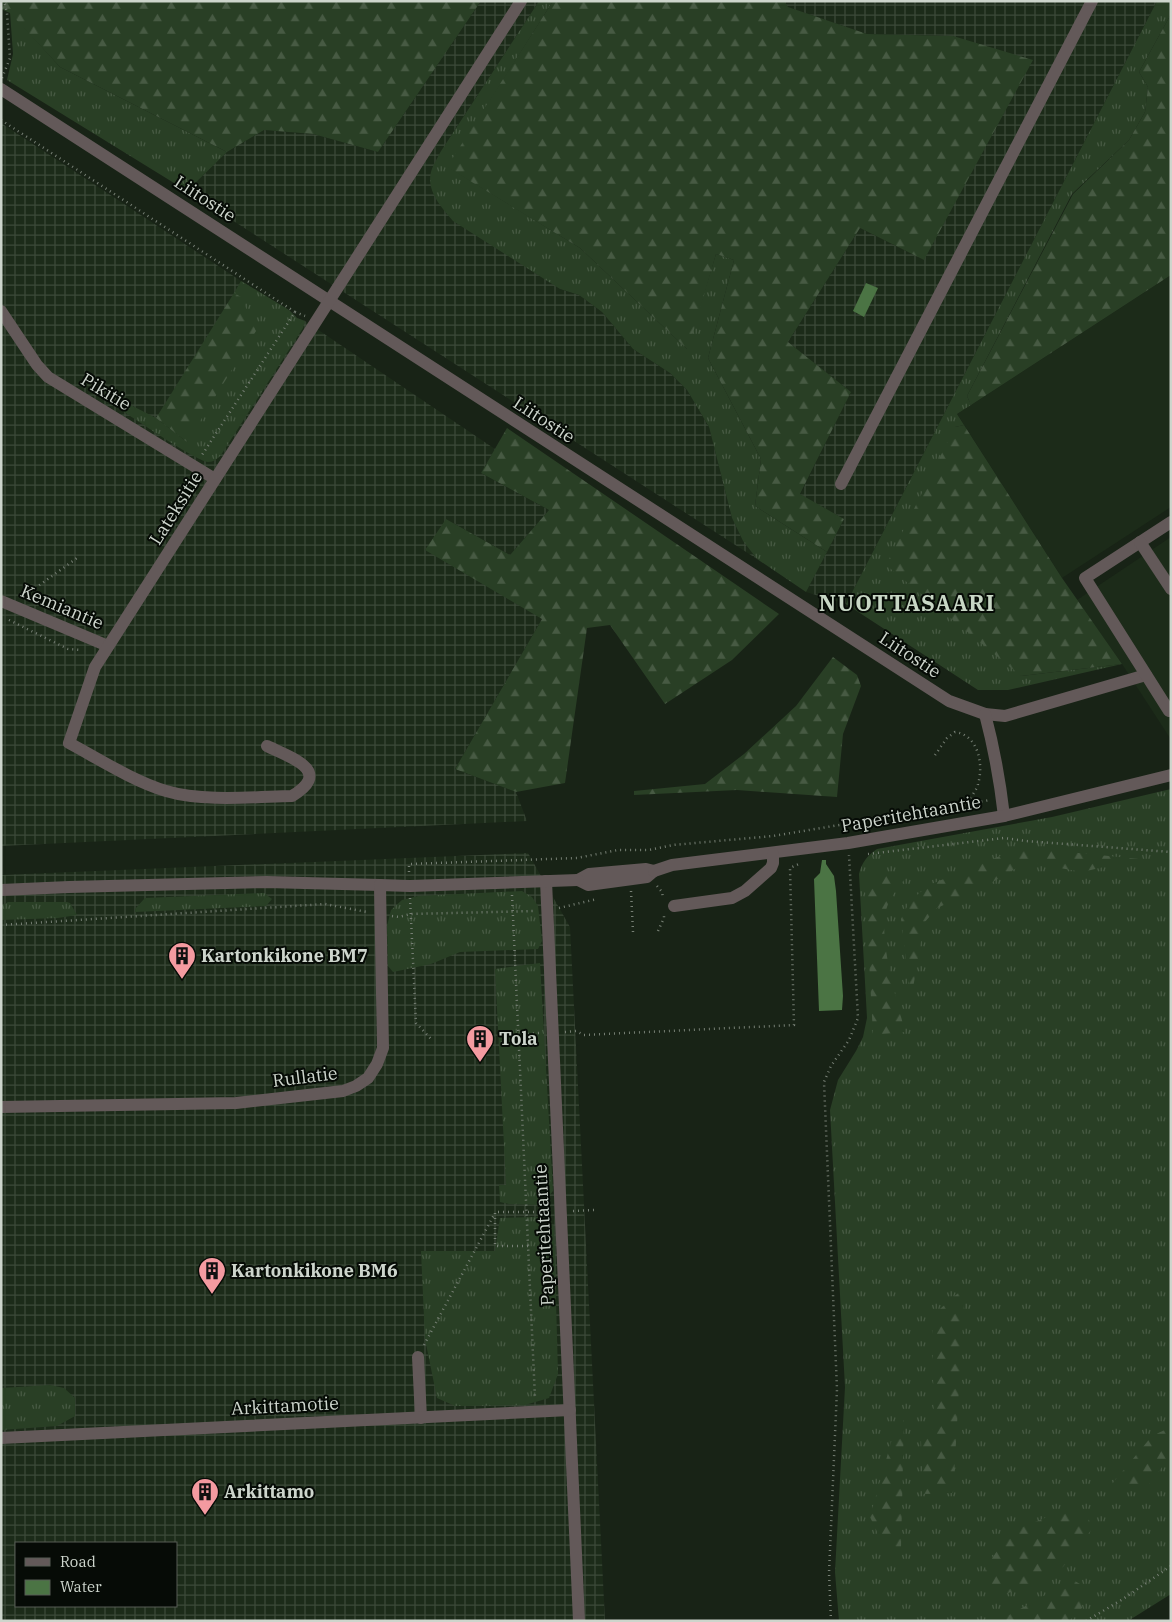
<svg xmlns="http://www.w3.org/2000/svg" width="1172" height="1622" viewBox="0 0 1172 1622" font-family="'IBM Plex Serif',serif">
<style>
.built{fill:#1c2b19}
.industrial{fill:url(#industrial-grid);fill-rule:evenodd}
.grass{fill:url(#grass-tufts)}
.forest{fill:url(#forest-firs)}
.water{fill:#4b7444}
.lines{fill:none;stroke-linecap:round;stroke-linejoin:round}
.path{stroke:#767f74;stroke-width:2.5;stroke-dasharray:1 4;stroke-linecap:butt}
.minor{stroke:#635959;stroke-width:12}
.labels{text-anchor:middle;stroke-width:4;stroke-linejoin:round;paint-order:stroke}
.street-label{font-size:18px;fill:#cdd5cc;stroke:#060b06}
.poi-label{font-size:18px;font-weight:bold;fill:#cdd5cc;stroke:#060b06;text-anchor:start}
.district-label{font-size:22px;font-weight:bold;letter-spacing:1px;fill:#c8d7c5;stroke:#060b06}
</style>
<defs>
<pattern id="industrial-grid" width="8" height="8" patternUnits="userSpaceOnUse" patternTransform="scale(1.25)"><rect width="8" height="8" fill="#1c2b19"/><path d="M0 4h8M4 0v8" fill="none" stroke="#3c4939"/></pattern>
<pattern id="grass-tufts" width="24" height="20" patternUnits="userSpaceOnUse" patternTransform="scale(1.25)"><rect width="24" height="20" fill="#293f25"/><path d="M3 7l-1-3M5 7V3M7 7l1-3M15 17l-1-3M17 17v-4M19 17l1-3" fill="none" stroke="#475a43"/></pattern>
<pattern id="forest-firs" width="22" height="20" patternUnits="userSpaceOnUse" patternTransform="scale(1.25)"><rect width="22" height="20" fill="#293f25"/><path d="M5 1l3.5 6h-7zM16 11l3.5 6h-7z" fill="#475a43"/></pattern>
</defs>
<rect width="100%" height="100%" fill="#182316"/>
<g class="built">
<polygon points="1171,275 1171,507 1062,578 957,414"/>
<polygon points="1171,537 1171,738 1170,738 1122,664 1077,600"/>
</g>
<g class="industrial">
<polygon points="481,1 539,1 441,151 431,173 560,289 579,295 602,312 633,349 670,373 687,390 709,427 732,518 743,541 757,559 187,191 227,152 264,130 313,134 378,152"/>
<polygon points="784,1 1157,1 846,604 806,592 844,519 800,495 851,392 788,342 860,228 924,260 953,36 867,34 787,7"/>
<polygon points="1,123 241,281 289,310 297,318 305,321 495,449 481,473 549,510 510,555 446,519 542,619 455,769 516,792 527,821 1,846"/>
<path d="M528,853l42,74 35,694h-604v-746zM16,1543h160v63h-160z"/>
</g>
<g class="grass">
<path d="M539,1h14l-105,166 132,81 107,101 29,-95 18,6 -26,98 53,101 -6,47 72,46 -21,40 -49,-33 -14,-18 -11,-23 -23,-91 -22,-37 -17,-17 -37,-24 -31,-37 -23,-17 -19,-6 -107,-68c-11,-13 -27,-30 -22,-49 2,-7 7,-15 10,-21z"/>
<polygon points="1157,1 1171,1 1171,14 1139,72 1148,87 1145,112 1129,140 1072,194 967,396 971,405 957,414 964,425 955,427 1021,676 1122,664 1008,690 978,690 846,604"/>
<polygon points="10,12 60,67 227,152 187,191 7,80 13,54"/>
<path d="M241,281l48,29 8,8 8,3 -2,7 -82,127c-4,4 -7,7 -13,7 -14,-2 -71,-42 -87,-52l-5,-9 3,-2 37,19 31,24 54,-144 -7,-5z"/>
<path d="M1171,789v805l-43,27h-289l-4,-49 10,-185 -15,-277 8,-30 18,-29 7,-14 4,-19 -8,-144c3,-12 8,-18 18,-25l175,-32z"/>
<polygon points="522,891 532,897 538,906 542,941 538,949 460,952 431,964 393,972 388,966 387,926 391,910 402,900 418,896"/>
<polygon points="264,893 272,899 266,906 135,912 135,909 145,898"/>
<polygon points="8,902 67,902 70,903 77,915 58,918 1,920 1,906"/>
<polygon points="540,963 553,1191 541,1205 509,1204 500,1202 499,1185 506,1185 495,969"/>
<polygon points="537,1217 554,1226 558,1374 549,1398 525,1405 455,1406 437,1398 425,1339 421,1251 495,1251 500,1218"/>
<polygon points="50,1385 64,1388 75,1398 75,1416 57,1426 1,1430 1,1388"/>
</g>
<g class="forest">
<polygon points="1,1 481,1 378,152 313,134 264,130 227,152 60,67 10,13 1,9"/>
<polygon points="553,1 784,1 788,7 867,34 953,36 1033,60 924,260 860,228 788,342 851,392 800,494 844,519 827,552 755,506 761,459 708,358 734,260 716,254 688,350 580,248 447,167"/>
<polygon points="1171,14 1171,275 971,405 967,396 1073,194 1129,140 1145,112 1148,87 1139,72"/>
<polygon points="234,293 241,297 256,331 187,442 156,418"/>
<polygon points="964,425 1062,578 1122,664 1021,676 886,565 955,427"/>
<polygon points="507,428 779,614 732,660 665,704 610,625 587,628 565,783 516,792 455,769 542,619 425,550 446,519 510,555 549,510 481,473"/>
<polygon points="833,657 857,675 861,686 843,734 837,797 737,790 634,795 634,791 705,784 744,754 796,706"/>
<polygon points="1028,848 1139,859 1082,872 1027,862 984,887 937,908 924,923 911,1000 901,919 910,901 929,885 1000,856"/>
<path d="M877,873l31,2c-8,10 -17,20 -21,32 -10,30 10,93 18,125l-32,3 -8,-150z"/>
<polygon points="965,1287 953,1493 923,1494 921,1440 934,1428 932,1316"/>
<polygon points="904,1420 901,1547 892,1549 884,1546 870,1517 892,1439"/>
<polygon points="1171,1427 1171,1455 1148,1486 1112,1484 1152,1436"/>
<polygon points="1060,1512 1088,1517 1092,1529 1063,1567 1025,1588 998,1596 987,1593 983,1586 986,1566 1012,1531"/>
<polygon points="1073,1580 1080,1584 1082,1608 1071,1619 1066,1621 998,1621"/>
</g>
<g class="water">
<polygon points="866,283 878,288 864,317 853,311"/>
<polygon points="822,860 826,860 826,864 834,876 836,891 843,996 842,1010 819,1011 814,879 820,873"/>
</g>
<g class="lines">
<g class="path">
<polyline points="2,78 10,58 7,13 4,1"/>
<polyline points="1,120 295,312 202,455"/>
<polyline points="295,312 305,316"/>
<polyline points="23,597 77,558"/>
<polyline points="9,620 68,649 82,650"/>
<path d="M935,755l12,-17 8,-6c23,3 29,32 23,52 -2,7 -7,14 -13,19"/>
<polyline points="868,854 1004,838 1026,841 1171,852"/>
<polyline points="409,872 409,864 577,858 618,850 649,850 673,845 773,836 990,800"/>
<polyline points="657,886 662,892 663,898"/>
<polyline points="631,891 633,932"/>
<polyline points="512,895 535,1398"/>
<polyline points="410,898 416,1023 432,1040"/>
<polyline points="559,908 597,899"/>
<polyline points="392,916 399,917 411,914 534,911"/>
<polyline points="1,925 325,904 367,912"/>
<polyline points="658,931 664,918 664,914"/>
<polyline points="565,1032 576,1031 584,1035 794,1025 790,868 801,863"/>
<polyline points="518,1035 539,1033"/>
<polyline points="573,1211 594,1210"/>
<polyline points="528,1246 495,1246 495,1212 547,1212"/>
<polyline points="424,1345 495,1213"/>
<polyline points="831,1621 829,1573 837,1389 824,1082 831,1066 849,1040 858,1018 849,855"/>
<polyline points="1086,1621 1123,1599 1171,1566"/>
</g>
<g class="minor">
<polyline points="1,89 949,701 985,714 1005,716 1146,675"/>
<polyline points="1,311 37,365 48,377 215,479"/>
<polyline points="841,484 1092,1"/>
<polyline points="1171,522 1085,578 1169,711 1171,710"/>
<polyline points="1140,542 1171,589"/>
<polyline points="1,601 108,646"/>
<path d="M985,714c9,34 15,67 19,102"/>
<path d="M267,746c23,11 67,25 25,50 -39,1 -89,6 -126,-5 -33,-10 -67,-32 -97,-48l26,-76 426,-666"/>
<polygon points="646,869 654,871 647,877 588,885 578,880 589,874"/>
<polyline points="654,871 672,865 848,843 1004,816 1171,775"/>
<polyline points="546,881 579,1621"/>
<polyline points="1,890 69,887 267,882 380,885"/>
<polyline points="674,906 732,898 745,891 771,868 773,863 773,854"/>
<polyline points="1,1107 236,1103 343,1091 356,1086 368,1078 377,1064 383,1048 380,885 410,886 578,880"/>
<polyline points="418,1357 421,1418"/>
<polyline points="1,1438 570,1410"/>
</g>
</g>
<defs>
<symbol id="building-pin" viewBox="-11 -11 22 30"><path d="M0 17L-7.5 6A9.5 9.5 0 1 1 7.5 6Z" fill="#f49aa0" stroke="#060b06"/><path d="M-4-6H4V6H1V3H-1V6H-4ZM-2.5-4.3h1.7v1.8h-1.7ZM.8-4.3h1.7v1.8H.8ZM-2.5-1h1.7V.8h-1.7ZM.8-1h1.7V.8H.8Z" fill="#111"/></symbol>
</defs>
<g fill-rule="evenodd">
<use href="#building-pin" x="166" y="940" width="32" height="43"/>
<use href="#building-pin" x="464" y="1023" width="32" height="43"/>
<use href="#building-pin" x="196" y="1255" width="32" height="43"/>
<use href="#building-pin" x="189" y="1476" width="32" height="43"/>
</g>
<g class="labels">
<g class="street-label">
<text transform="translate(205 199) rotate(33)" y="6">Liitostie</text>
<text transform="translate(106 392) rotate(31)" y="6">Pikitie</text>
<text transform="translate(544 420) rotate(33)" y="6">Liitostie</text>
<text transform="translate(176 508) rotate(-58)" y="6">Lateksitie</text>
<text transform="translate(62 607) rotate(23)" y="6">Kemiantie</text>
<text transform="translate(910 655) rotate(33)" y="6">Liitostie</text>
<text transform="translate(911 814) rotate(-10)" y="6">Paperitehtaantie</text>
<text transform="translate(305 1077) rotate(-7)" y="6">Rullatie</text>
<text transform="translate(544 1235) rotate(-93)" y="6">Paperitehtaantie</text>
<text transform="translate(285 1406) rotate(-3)" y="6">Arkittamotie</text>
</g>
<g class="poi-label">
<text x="201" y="962">Kartonkikone BM7</text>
<text x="499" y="1045">Tola</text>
<text x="231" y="1277">Kartonkikone BM6</text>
<text x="224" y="1498">Arkittamo</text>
</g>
<g class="district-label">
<text x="907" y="611">NUOTTASAARI</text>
</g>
</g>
<rect width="1172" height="1622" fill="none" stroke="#cdd5cc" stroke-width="5"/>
<rect x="15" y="1542" width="162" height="65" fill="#060b06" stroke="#565c55"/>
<rect x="25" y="1558" width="25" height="8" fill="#635959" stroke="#565c55"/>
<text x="60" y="1567" font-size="15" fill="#cdd5cc">Road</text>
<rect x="25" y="1580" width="25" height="15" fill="#4b7444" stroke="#565c55"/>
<text x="60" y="1592" font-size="15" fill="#cdd5cc">Water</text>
</svg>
